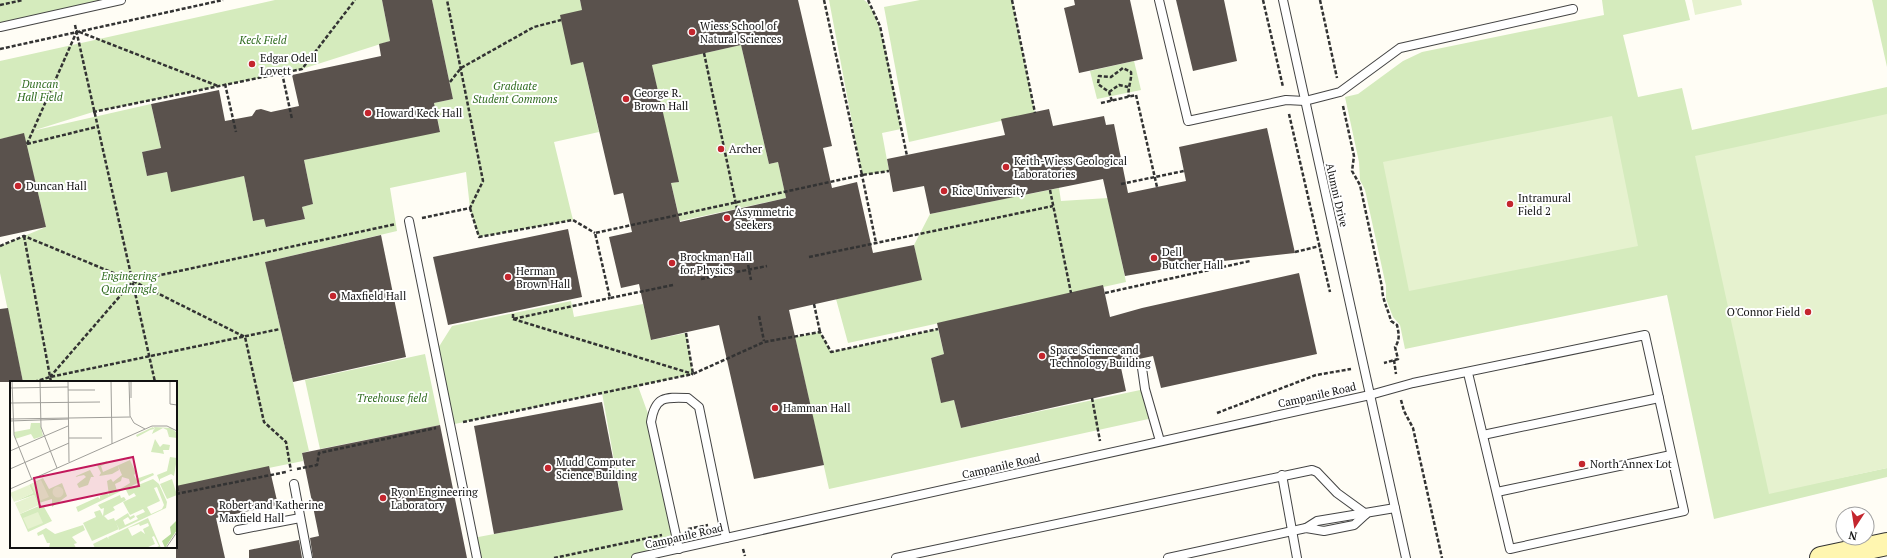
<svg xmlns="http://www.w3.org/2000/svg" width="1887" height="558" viewBox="0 0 1887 558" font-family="'PT Serif',serif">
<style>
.green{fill:#d5ebbd}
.pitch{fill:#e6f2cf}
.building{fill:#5a524d;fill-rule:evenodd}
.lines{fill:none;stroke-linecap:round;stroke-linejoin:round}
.service-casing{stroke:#444;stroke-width:10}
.secondary-casing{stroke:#333;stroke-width:24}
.path{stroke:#333;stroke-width:2.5;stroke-dasharray:4 2;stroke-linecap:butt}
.service{stroke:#fff;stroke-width:8}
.secondary{stroke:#fff6b0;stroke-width:22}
.poi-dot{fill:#c4262e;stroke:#fff;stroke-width:1.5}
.labels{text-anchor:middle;stroke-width:4;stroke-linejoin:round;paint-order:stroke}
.poi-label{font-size:11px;fill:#111;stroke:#fff;text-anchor:start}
.park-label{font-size:11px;font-style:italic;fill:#2f6b1f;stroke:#fff}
.street-label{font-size:11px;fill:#111;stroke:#fff}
.inset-road{fill:none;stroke:#a09f9a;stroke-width:1}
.view{fill:#c2185b;fill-opacity:0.15;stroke:#c2185b;stroke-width:2}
.inset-edge{fill:none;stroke:#111;stroke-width:2}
</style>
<rect width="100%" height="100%" fill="#fffdf5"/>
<g class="green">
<polygon points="0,0 125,0 0,28"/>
<polygon points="275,0 382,0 390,41 302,69 93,112 32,131 151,104 161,148 142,152 147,176 167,172 172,191 244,176 253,221 264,219 267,227 305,219 302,207 313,204 304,160 440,131 434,103 453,99 432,0 580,0 582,10 583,62 599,132 554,142 573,220 479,237 470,208 466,172 390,188 397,231 265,262 309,451 302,453 303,461 176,487 176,382 23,382 0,273 0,246 46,227 24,134 0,139 0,61"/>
<path d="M829,0h35c19,11 32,104 37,129l-19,4 7,38 -27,4z"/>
<polygon points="920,0 1012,0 1035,113 909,142 884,7"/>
<polygon points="1602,0 1685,0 1690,20 1623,35 1638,97 1682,88 1692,130 1887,87 1887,115 1769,493 1887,468 1887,477 1714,519 1667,295 1405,349 1400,325 1393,317 1386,299 1386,286 1365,190 1360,180 1359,162 1345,97 1358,94 1403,61 1422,52 1604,15"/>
<polygon points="1872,0 1887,0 1887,67"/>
<polygon points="741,45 769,164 778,162 786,198 680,221 671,183 678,182 652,65"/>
<polygon points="1134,61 1141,90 1097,99 1090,71"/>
<polygon points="1059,188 1061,201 1108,198 1126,282 848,343 836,299 921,280 914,245 930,214"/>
<polygon points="571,301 574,317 643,304 652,340 686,333 693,374 638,386 651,422 679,549 636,558 477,558 473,538 623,510 602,393 450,425 435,353 452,326"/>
<polygon points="938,329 944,354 931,358 941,402 954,400 961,428 1145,389 1153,418 829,489 795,337 820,332 831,352"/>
<polygon points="425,354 440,425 320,449 305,380"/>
</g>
<g class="pitch">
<polygon points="1692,0 1741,0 1742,5 1695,15"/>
<polygon points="1887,114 1887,468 1769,494 1695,156"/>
<polygon points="1612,116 1638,246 1409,291 1383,162"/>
</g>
<g class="building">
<polygon points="382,0 432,0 453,99 434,103 440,132 304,160 313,204 302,207 305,219 266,227 264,219 253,221 244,176 171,192 167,172 147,176 142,152 161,148 151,104 219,90 225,121 252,116 256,110 261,109 271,112 299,106 292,75 381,56 379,44 390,41"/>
<path d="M580,0h218l34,146 -9,2 9,40 25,-6 16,71 41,-8 8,35 -133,30 35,155 -70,14 -35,-154 -68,15 -12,-56 -18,4 -12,-51 23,-5 -9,-39 -9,2 -31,-133 -12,3 -11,-50 22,-5zM741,45l28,119 9,-2 8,36 -106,24 -9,-39 8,-1 -27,-117z"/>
<polygon points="1074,0 1130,0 1143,59 1079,73 1064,8 1075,5"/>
<polygon points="1176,0 1224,0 1237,61 1193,71"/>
<polygon points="1049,109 1053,126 1104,116 1106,125 1114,124 1128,193 1186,181 1179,147 1267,128 1295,253 1188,265 1125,276 1103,179 930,214 924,186 893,192 887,159 1005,135 1001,119"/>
<polygon points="24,133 46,227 0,237 0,139"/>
<polygon points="568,229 582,297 448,325 433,257"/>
<polygon points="381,235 406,357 293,382 265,262"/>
<polygon points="1299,273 1317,354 1161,388 1153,356 1120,363 1126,391 961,428 954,400 941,403 931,358 944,354 937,323 1103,285 1110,317 1142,308"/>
<polygon points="8,308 23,382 0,382 0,309"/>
<polygon points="602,402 623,510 494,534 474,426"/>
<polygon points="440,425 467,558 313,558 310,538 319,536 302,453"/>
<polygon points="269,466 278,505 216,518 225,558 176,558 176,486"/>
<polygon points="299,540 302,558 249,558 249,550"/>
</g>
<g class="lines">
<defs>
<g id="service">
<polyline points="1159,0 1188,121 1286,100 1305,101 1340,92 1400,48 1573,9"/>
<polyline points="1283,0 1406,558"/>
<polyline points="0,27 121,0"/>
<polyline points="409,221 477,558"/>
<polyline points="1142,368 1145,389 1160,441"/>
<polyline points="1483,435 1659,398"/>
<polyline points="1282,475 1297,558"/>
<polyline points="294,484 308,558"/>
<polyline points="1497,492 1671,455"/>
<polyline points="1306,528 1317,521 1395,508"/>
<polyline points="238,530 300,518"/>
<path d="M679,549l-28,-127c4,-26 14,-25 37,-24l11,9 27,131"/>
<polyline points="636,558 1370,395 1413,383 1645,335 1684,511 1510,549 1468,373"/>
<polyline points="896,558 1312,470 1317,472 1337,493 1366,514"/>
<polyline points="1168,558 1306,528 1324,531 1354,525 1366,514"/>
</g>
<polyline id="secondary" points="1821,558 1887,544"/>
</defs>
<use href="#service" class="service-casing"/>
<use href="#secondary" class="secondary-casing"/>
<g class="path">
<polyline points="824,0 862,175 889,171"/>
<polyline points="868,0 880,26 907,156"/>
<polyline points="1012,0 1035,113"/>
<polyline points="1263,0 1283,87"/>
<polyline points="1320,0 1337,78"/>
<polyline points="0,5 23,0"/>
<polyline points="75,25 155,382"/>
<polyline points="0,49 223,0"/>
<polyline points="704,53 737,209"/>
<polyline points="282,73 292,119"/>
<polyline points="450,82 461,68 534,27 561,20"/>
<polyline points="225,84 236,132"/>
<polyline points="1109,92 1119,85 1128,87"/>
<path d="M1112,101l-3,-9 -11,-8 1,-8 12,1 12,-9 8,4c1,9 -4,16 -2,25"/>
<polyline points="1101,103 1136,95 1157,187"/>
<path d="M1343,106l11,50 -2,15 8,14 22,102c0,12 6,22 9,34l6,4c2,9 3,15 -2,22l3,12 -14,4"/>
<polyline points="93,112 302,69 355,0"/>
<polyline points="1289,114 1330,292"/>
<polyline points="27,144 77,31 218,86"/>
<polyline points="27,144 96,127"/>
<polyline points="1121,184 1184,171"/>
<polyline points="1050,190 1071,293"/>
<polyline points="470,208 479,237 573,220 595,233"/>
<polyline points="422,218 470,208 483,181 447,0"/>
<polyline points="24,236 51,382"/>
<polyline points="0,246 24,236 133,281 245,337 264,422 286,442 291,471"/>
<polyline points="1295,252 1320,246"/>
<polyline points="809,257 1053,206"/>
<polyline points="747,259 751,280"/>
<polyline points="701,279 767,266"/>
<polyline points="673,285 610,298 595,233 862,175 876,243"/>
<polyline points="1105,293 1250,261"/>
<polyline points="814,304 820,332"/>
<polyline points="513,314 513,319 610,298"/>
<polyline points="759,316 764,341"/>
<polyline points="513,319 693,374"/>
<polyline points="686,333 693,374 764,342 820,332 831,352 938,329"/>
<polyline points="1394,360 1396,374"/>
<polyline points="50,377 133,281 396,224"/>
<polyline points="34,382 50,377 280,329"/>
<polyline points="1092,398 1100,441"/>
<polyline points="1401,400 1404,411 1413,428 1442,558"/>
<polyline points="1217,413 1316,375 1351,369"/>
<polyline points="463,422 693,374"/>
<polyline points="297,469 317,465 319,453 436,428"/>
<polyline points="176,481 178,493"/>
<polyline points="176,494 286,472"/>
<polyline points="688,529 708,525"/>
<polyline points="743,549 745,556"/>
<polyline points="554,558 662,535"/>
</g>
<use href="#service" class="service"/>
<use href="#secondary" class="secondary"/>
</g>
<g class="poi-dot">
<circle cx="692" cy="32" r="4"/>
<circle cx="252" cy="64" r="4"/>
<circle cx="626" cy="99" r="4"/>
<circle cx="368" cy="113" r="4"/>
<circle cx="721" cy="149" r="4"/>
<circle cx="1006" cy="167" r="4"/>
<circle cx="18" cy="186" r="4"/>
<circle cx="944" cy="191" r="4"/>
<circle cx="1510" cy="204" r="4"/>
<circle cx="727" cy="218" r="4"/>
<circle cx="1154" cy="258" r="4"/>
<circle cx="672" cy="263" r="4"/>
<circle cx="508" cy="277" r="4"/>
<circle cx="333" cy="296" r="4"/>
<circle cx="1808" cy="312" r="4"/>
<circle cx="1042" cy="356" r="4"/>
<circle cx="775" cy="408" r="4"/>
<circle cx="1582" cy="464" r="4"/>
<circle cx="548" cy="468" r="4"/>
<circle cx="383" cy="498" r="4"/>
<circle cx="211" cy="511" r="4"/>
</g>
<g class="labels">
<g class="poi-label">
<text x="700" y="30">Wiess School of<tspan x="700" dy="13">Natural Sciences</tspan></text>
<text x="260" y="62">Edgar Odell<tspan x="260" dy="13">Lovett</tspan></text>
<text x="634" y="97">George R.<tspan x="634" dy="13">Brown Hall</tspan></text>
<text x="376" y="117">Howard Keck Hall</text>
<text x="729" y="153">Archer</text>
<text x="1014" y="165">Keith-Wiess Geological<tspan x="1014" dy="13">Laboratories</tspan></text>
<text x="26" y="190">Duncan Hall</text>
<text x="952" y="195">Rice University</text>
<text x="1518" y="202">Intramural<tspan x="1518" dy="13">Field 2</tspan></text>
<text x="735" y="216">Asymmetric<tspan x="735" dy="13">Seekers</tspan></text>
<text x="1162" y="256">Dell<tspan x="1162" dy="13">Butcher Hall</tspan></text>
<text x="680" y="261">Brockman Hall<tspan x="680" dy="13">for Physics</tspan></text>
<text x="516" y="275">Herman<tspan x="516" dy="13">Brown Hall</tspan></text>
<text x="341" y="300">Maxfield Hall</text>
<text x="1800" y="316" text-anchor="end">O'Connor Field</text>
<text x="1050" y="354">Space Science and<tspan x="1050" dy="13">Technology Building</tspan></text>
<text x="783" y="412">Hamman Hall</text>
<text x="556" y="466">Mudd Computer<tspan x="556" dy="13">Science Building</tspan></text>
<text x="1590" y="468">North Annex Lot</text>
<text x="391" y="496">Ryon Engineering<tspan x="391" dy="13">Laboratory</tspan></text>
<text x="219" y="509">Robert and Katherine<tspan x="219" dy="13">Maxfield Hall</tspan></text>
</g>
<g class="park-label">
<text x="263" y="44">Keck Field</text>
<text x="40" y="88">Duncan<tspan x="40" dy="13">Hall Field</tspan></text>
<text x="515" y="90">Graduate<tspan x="515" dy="13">Student Commons</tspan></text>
<text x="129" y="280">Engineering<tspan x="129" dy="13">Quadrangle</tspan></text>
<text x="392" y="402">Treehouse field</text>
</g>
<g class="street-label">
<text transform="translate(1337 195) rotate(77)" y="4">Alumni Drive</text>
<text transform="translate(1317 395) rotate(-13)" y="4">Campanile Road</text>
<text transform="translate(1001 466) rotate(-13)" y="4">Campanile Road</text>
<text transform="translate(684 536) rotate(-13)" y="4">Campanile Road</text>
</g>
</g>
<g transform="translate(10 381)">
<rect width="167" height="167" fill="#fffdf5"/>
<path d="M21,42h9l3,13 -9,3 -3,-5 -16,5 -1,-7 16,-3zM143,46l2,3 -1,-3 17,1 6,5v5l-8,-1 -2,-7 -4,-2 -11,6 2,-5 -4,1 -13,7 -1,-2zM145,58l5,8 3,-3 7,1 -1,5h-6l1,4 -5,-1v-3v3l-8,-1zM160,76l7,1 -3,18 -3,-2 -11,5v3l-3,-7 10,-4zM120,79l6,13 -2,2 2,4 17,-6 1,2 -76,37 -2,-5 22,-10 2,2v-3l6,-3 3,2 -2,-14 4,-2 2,3 9,-7 -4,-9 1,4 -7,4 -13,2 2,-3 -4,-8 10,-4 1,2 -7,3 2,6zM112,96l7,2 1,4 -13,8 -2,-7 6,-3zM80,89l4,7h-3l-3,8 -9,3 -2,-4 9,-7 -2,-2 -10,2zM33,97l6,11 13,-6 5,13 -15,11v-8l-13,4 2,5 3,-1 8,14 -24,11 -8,-18 19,-8 -5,-11 -20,7 19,-9 -4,-8zM143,98l6,5 8,18 -1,6 -47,22 -3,-7 3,6 -27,12 -9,-18 13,-6 -2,-5 6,-2 3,6 1,-8 -3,1 -3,-4 22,-10 1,3 3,-1 2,3 -13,7 2,3 -11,6 4,4 6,-2 1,3 13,-8 2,4 4,-2 1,2 -5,3 -2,-3 -5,3 2,5 13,-6 -2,-3 9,-4 -2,-3 -13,6 -7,-13 13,-6 -2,-3 -5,3 -3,-6zM147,106l7,18 -2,4 -11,5 -4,-7 13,-6 -6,-13zM162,98l5,16 -10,4 -7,-15zM138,137l13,30h-6l4,-2 -5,-10 -2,1 3,7 -9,4h-51l-2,-4 14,-7 2,2 -1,-2zM138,142l1,3 -6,3 2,5 -4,-3 -9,5 -4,-8 11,-4 1,2zM73,144l2,5 -13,7 5,6 -3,1 2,4h-27l1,-5h-3l-4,-9 -5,2 -1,-3 9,-5 9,6z" fill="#d5ebbd" fill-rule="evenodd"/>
<path d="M167,139v10l-12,18 -3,-7 9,-7 -1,-7z" fill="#b9dc9c"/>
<path d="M31,99l8,17 -10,4 -8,-17zM19,104l4,8 -19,9 -4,-9zM42.5 111a5.5 5.5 0 1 1 11 0a5.5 5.5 0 1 1-11 0ZM24,114l5,10 -19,9 -5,-11zM28,131l5,11 -15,6 -5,-11z" fill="#e6f2cf"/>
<path class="inset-road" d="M2,0l2,54 18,45M30,0l1,46 16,41M58,0l1,81M101,0l1,63M119,0l1,35 4,7 11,6M121,0v17M160,0v23l7,1M0,7l58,-1M58,9h27M0,22l90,-1M0,38l120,-2M0,40l58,-2M59,57h33M0,70l58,-25M0,88l59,-26M0,108l142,-63h15l10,5M156,167l11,-16"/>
<path class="view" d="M123,76l6,29 -99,21 -6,-29z"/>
<rect width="167" height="167" class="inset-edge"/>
</g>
<g transform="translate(1855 526) rotate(192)"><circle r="19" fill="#ffffff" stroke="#a0a0a0"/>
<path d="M0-3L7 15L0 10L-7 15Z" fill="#c4262e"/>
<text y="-6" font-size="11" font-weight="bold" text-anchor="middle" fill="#111111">N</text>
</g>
</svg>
